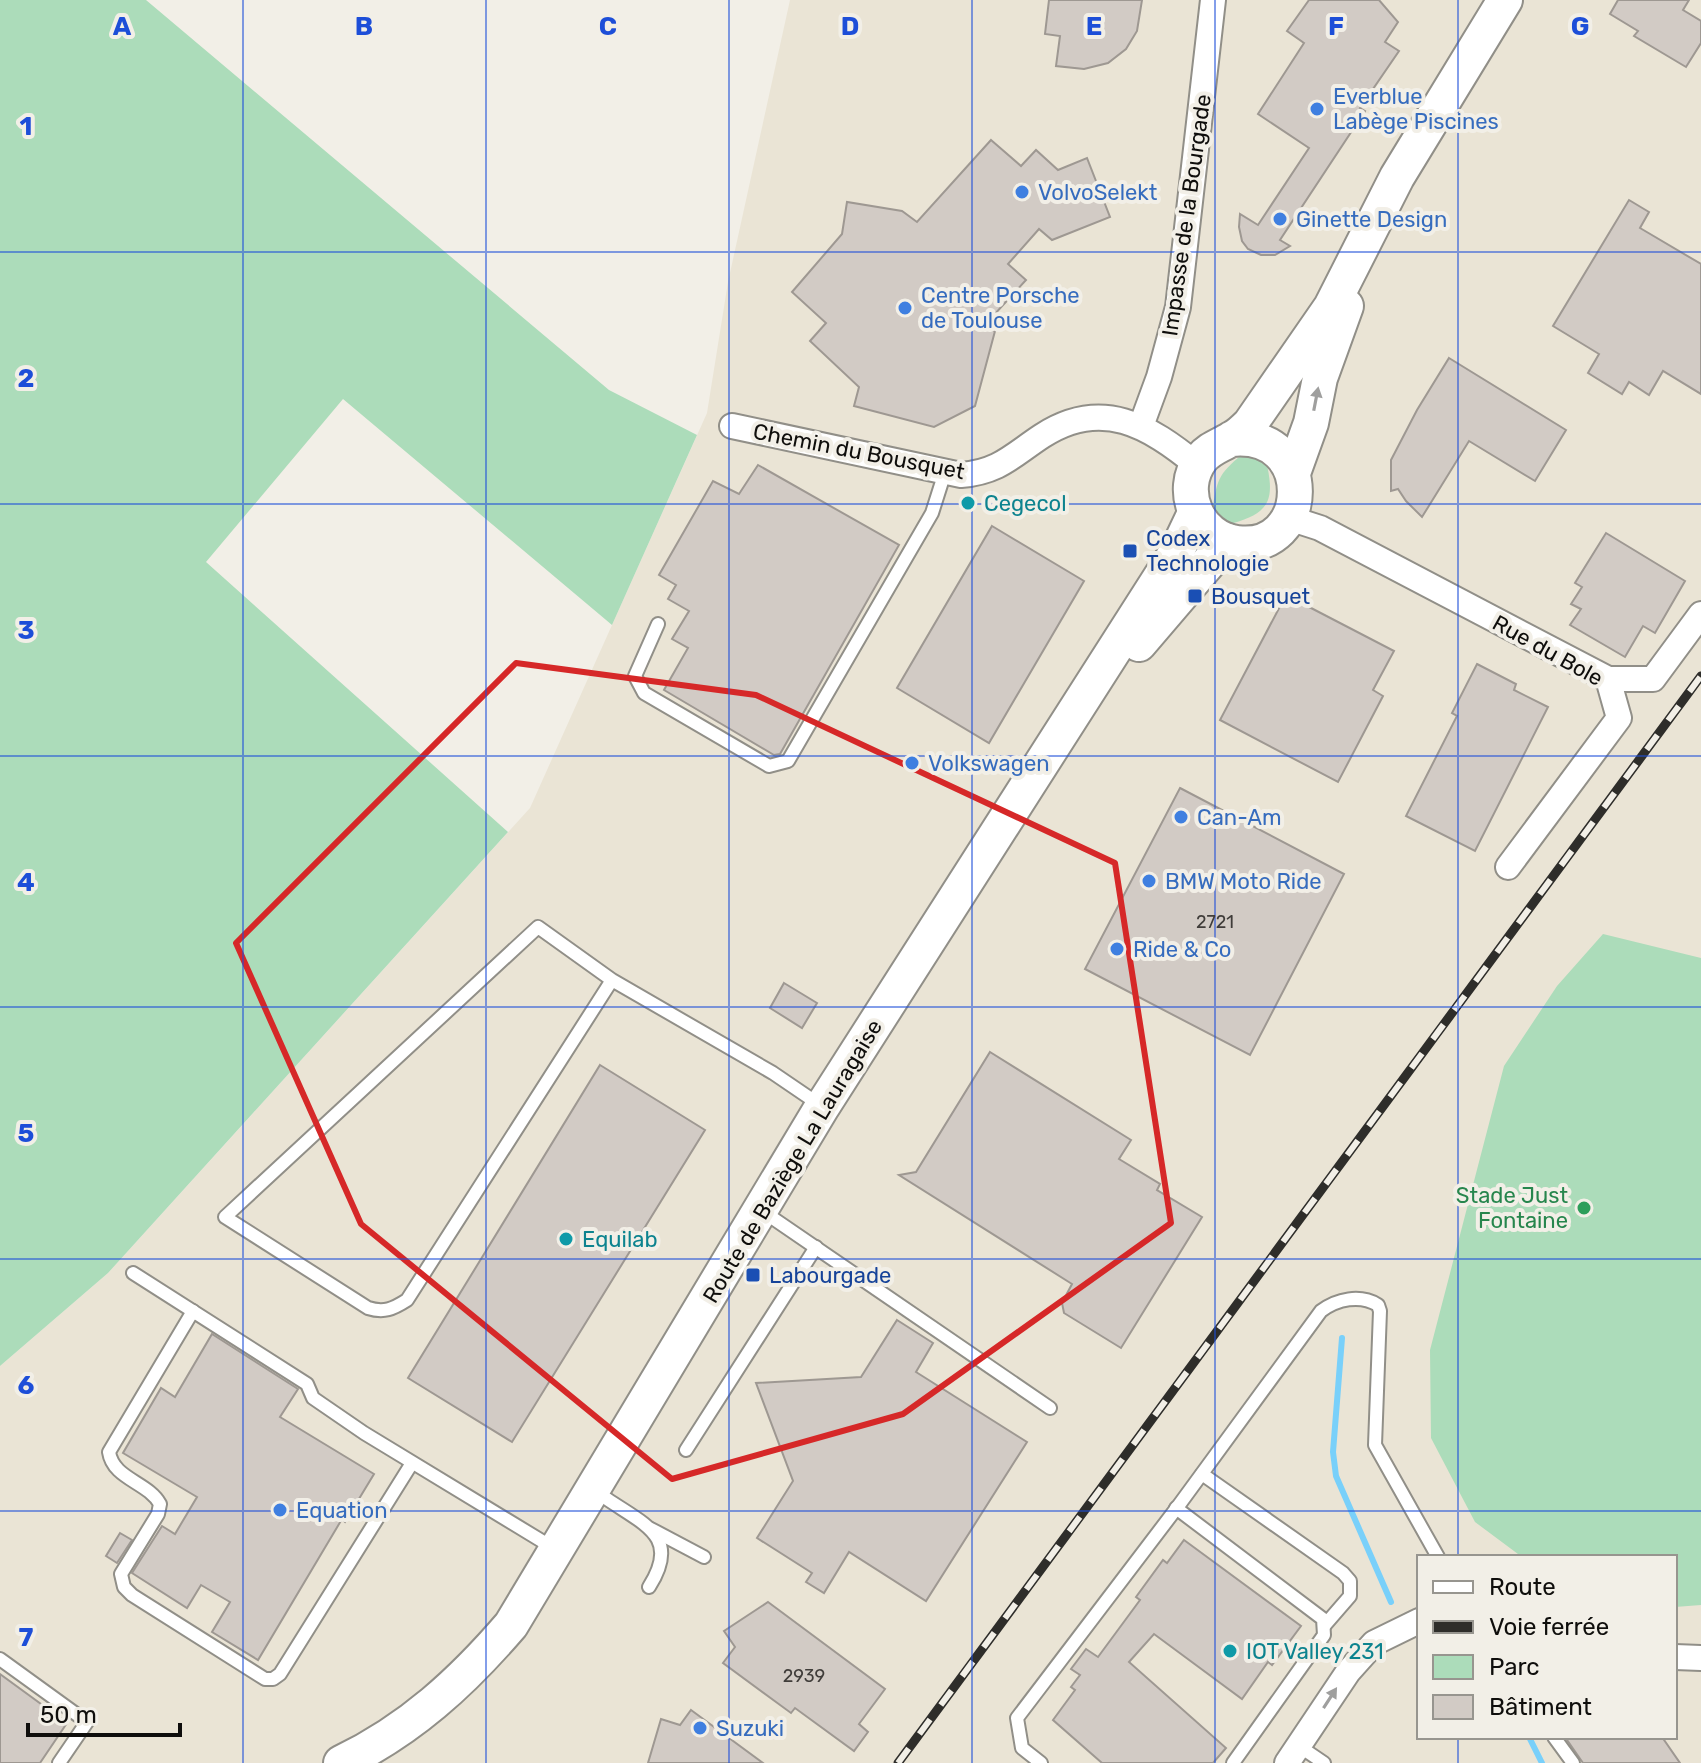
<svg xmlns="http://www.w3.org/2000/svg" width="1701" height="1763" viewBox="0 0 1701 1763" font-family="Rubik,sans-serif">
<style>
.built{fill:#eae4d5;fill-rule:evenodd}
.green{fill:#acdcba}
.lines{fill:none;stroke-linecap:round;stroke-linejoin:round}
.stream{stroke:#79d0fa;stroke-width:6}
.building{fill:#d2cbc5;stroke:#9e9892;stroke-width:2}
.service-casing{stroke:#918f88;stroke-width:16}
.minor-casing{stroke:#918f88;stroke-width:28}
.secondary-casing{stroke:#918f88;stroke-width:38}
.service{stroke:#fff;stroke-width:12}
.minor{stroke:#fff;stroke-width:24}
.secondary{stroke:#fff;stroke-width:34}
.rail-casing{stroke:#2e2d2a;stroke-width:9}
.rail{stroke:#f2efe7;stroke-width:6;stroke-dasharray:18;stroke-linecap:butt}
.oneway{fill:#9f9f9e}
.marked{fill:none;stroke:#d62828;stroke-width:6;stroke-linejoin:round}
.grid{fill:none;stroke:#1d4ed8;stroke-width:2;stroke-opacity:0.55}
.shop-dot{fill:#3f7fe0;stroke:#f2efe7;stroke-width:3}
.culture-dot{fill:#0f9aa8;stroke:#f2efe7;stroke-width:3}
.transit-dot{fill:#1a4fb4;stroke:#f2efe7;stroke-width:3}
.leisure-dot{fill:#2e9e5b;stroke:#f2efe7;stroke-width:3}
.labels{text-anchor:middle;stroke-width:8;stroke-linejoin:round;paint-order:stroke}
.number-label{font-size:18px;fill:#403d3a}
.shop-label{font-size:22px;fill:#366cbe;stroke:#f2efe7;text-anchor:start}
.street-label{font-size:22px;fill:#0f0e0c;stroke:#f2efe7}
.culture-label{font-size:22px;fill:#0d838f;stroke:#f2efe7;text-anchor:start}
.transit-label{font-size:22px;fill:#164399;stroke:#f2efe7;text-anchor:start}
.leisure-label{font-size:22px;fill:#27864d;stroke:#f2efe7;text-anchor:end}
.grid-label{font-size:26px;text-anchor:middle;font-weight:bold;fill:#1d4ed8;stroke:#f2efe7;stroke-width:8;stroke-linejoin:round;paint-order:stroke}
</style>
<rect width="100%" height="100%" fill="#f2efe7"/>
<path class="built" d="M790,0h911v1763h-1701v-397l108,-93 422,-465 177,-395 21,-131zM1419,1557h256v180h-256z"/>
<g class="green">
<polygon points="0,0 146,0 609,390 697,435 612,625 343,399 206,562 508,832 108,1273 0,1366"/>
<path d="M1247,450l18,7c11,43 6,57 -39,68l-14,-12c5,-37 7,-39 35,-63z"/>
<polygon points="1603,934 1701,958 1701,1605 1675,1607 1675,1557 1522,1557 1475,1522 1431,1438 1430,1350 1504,1066 1557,986"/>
</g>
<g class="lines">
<g class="stream">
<polyline points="1342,1338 1333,1452 1336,1476 1391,1602"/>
<polyline points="1529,1737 1542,1763"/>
</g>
</g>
<g class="building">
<polygon points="1049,0 1142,0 1137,31 1126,49 1108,63 1084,69 1056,66 1060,36 1045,34"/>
<polygon points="1309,0 1379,0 1398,22 1385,42 1399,51 1360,108 1365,111 1280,240 1290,246 1275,255 1261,255 1248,249 1242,241 1239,227 1240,214 1258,225 1309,148 1258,114 1304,43 1287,31"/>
<polygon points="1618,0 1689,0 1683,10 1701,21 1701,43 1686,67 1634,36 1638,31 1610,14"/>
<polygon points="991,140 1021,166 1036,150 1058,170 1087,158 1110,217 1052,240 1039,229 1008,264 1026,280 981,329 995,331 975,406 934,427 854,406 859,387 810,341 826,323 792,292 842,234 847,202 902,211 917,222"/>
<polygon points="1629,200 1649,212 1640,228 1701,264 1701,394 1663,371 1649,395 1629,382 1622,394 1588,373 1599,354 1553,326"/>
<polygon points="1449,358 1566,430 1535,481 1469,441 1422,517 1406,501 1398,489 1391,491 1391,460 1417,410"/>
<polygon points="758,465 899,545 780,754 774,755 664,690 688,648 672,639 689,611 668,599 676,585 659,575 713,481 739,494"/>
<polygon points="992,526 1084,581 989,743 897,688"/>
<polygon points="1606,533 1685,581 1655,633 1643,626 1625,657 1570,625 1581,609 1571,604 1582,587 1575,583"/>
<polygon points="1286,595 1394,651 1373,690 1383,696 1338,782 1220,720"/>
<polygon points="1477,664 1516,684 1514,690 1548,707 1475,851 1406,816 1457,716 1452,713"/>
<polygon points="1180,788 1344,874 1250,1055 1085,969"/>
<polygon points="784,983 817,1003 802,1028 770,1008"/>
<polygon points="990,1052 1131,1140 1119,1159 1160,1184 1157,1190 1202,1217 1121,1348 1064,1313 1062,1303 1072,1284 899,1175 916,1172"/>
<polygon points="600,1065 705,1130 512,1442 408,1378"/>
<polygon points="897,1320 933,1343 916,1372 1027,1442 926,1601 849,1552 824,1593 806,1582 812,1573 757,1538 793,1481 756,1383 861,1377"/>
<polygon points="212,1334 298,1389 280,1417 374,1474 345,1522 342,1519 258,1660 212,1632 230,1602 201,1585 187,1608 132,1573 162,1526 175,1534 197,1497 123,1453 161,1388 175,1397"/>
<polygon points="120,1533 132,1540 117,1563 106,1556"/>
<polygon points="1184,1540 1301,1626 1272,1665 1268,1662 1242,1699 1154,1634 1129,1662 1226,1748 1213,1763 1102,1763 1053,1720 1075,1690 1071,1687 1080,1675 1071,1669 1086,1649 1098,1657 1140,1600 1136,1597 1163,1560 1167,1563"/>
<polygon points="768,1602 885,1689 859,1724 868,1732 854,1751 795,1708 791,1713 723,1663 735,1647 724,1631"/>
<polygon points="0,1674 67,1723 40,1763 0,1763"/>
<polygon points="691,1710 763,1763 648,1763 661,1719 680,1725"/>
<polygon points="1565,1737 1662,1737 1680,1763 1583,1763"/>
</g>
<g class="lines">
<defs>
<g id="service">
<polyline points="658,624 635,676 644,693 769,766 788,761 932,513 945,472"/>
<path d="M612,980l-74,-53 -313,290 143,91c16,5 25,1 39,-8l205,-320 161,93 47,32"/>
<polyline points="774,1219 1050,1408"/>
<polyline points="133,1273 307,1384 313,1398 364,1433 555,1549"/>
<path d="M193,1311l-84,141c4,27 39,30 51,52l-2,10 -37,60 3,13 8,8 133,84h8l7,-5 132,-211"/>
<polyline points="686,1450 816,1247"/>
<polyline points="1202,1474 1343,1573 1350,1581 1350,1596 1324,1626"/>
<path d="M607,1499c38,26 74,38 42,88"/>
<polyline points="1176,1508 1323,1619 1324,1635 1233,1763"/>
<polyline points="651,1529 704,1557"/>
<polyline points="0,1659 87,1722 59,1763"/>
<polyline points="1554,1737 1573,1763"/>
<polyline points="1299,1746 1324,1763"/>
<path d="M1041,1763l-19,-15 -5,-30 162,-213 142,-194c16,-12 39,-17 57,-6l2,6 -5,134 63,112"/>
</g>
<g id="minor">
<path d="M732,426l229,49c38,-3 52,-20 81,-39 60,-39 107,-10 155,29"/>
<polyline points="1141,426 1159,377 1178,307 1213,0"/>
<polyline points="1289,518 1320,528 1608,679 1619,718 1508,867"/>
<polyline points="1608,679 1653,679 1701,614"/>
<polyline points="1675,1657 1701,1658"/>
<polyline points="1287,1763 1348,1672 1374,1643 1419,1621"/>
</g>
<g id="secondary">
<path d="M1232,439c86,-8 80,114 5,104 -39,-5 -60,-52 -36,-84 9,-11 19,-13 30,-20 7,-3 14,-10 19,-15l81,-117 66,-130 108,-177"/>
<polyline points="1293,473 1311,423 1320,378 1346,306"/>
<polyline points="1139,644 1227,541"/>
<path d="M341,1763c69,-33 121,-81 170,-138l311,-518 354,-554 19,-40"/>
</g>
</defs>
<use href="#service" class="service-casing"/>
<use href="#minor" class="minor-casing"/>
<use href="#secondary" class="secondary-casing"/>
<use href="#service" class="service"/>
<use href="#minor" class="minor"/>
<use href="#secondary" class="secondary"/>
<defs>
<polyline id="rail" points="898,1763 1701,676"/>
</defs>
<use href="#rail" class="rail-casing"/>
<use href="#rail" class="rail"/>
</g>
<defs><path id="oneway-solid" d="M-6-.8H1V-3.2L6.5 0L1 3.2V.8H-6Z" transform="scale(2)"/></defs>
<g class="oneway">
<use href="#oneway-solid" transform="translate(1316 399) rotate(-79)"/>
<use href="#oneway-solid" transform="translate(1330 1698) rotate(-57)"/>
</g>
<path class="marked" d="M516,663l240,32 359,168 56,360 -268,191 -231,65 -311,-255 -125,-281z"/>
<path class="grid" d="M243,0v1763M486,0v1763M729,0v1763M972,0v1763M1215,0v1763M1458,0v1557M0,252h1701M0,504h1701M0,756h1701M0,1007h1701M0,1259h1701M0,1511h1701M1458,1737v26"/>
<g class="shop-dot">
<circle cx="1317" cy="109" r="8"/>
<circle cx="1022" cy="192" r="8"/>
<circle cx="1280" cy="219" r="8"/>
<circle cx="905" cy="308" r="8"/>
<circle cx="912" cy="763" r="8"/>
<circle cx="1181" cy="817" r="8"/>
<circle cx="1149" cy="881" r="8"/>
<circle cx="1117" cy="949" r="8"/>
<circle cx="280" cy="1510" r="8"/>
<circle cx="700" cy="1728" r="8"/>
</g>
<g class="culture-dot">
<circle cx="968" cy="503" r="8"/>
<circle cx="566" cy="1239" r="8"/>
<circle cx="1230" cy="1651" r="8"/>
</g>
<g class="transit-dot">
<rect x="1122" y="543" width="16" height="16" rx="4"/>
<rect x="1187" y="588" width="16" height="16" rx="4"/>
<rect x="745" y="1267" width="16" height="16" rx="4"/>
</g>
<circle class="leisure-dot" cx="1584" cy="1208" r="8"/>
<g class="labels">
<g class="number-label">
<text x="1215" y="928">2721</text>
<text x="804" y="1682">2939</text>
</g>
<g class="shop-label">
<text x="1333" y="104">Everblue<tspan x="1333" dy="25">Labège Piscines</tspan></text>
<text x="1038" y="200">VolvoSelekt</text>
<text x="1296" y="227">Ginette Design</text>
<text x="921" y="303">Centre Porsche<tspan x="921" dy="25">de Toulouse</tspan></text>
<text x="928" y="771">Volkswagen</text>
<text x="1197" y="825">Can-Am</text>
<text x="1165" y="889">BMW Moto Ride</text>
<text x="1133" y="957">Ride &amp; Co</text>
<text x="296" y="1518">Equation</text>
<text x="716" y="1736">Suzuki</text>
</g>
<g class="street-label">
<text transform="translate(1186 215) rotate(-82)" y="8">Impasse de la Bourgade</text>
<text transform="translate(859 451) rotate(11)" y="8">Chemin du Bousquet</text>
<text transform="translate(1548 650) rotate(29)" y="8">Rue du Bole</text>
<text transform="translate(792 1161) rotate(-59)" y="8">Route de Baziège La Lauragaise</text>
</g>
<g class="culture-label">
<text x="984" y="511">Cegecol</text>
<text x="582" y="1247">Equilab</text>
<text x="1246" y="1659">IOT Valley 231</text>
</g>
<g class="transit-label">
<text x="1146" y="546">Codex<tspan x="1146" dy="25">Technologie</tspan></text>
<text x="1211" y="604">Bousquet</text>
<text x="769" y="1283">Labourgade</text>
</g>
<g class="leisure-label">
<text x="1568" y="1203">Stade Just<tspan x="1568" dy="25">Fontaine</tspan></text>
</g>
</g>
<g class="grid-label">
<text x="122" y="35">A</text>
<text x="364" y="35">B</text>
<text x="608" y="35">C</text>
<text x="850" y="35">D</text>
<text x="1094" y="35">E</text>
<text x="1336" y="35">F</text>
<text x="1580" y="35">G</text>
<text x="26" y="135">1</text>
<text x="26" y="387">2</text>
<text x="26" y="639">3</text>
<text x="26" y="891">4</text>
<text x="26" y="1142">5</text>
<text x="26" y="1394">6</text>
<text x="26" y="1646">7</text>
</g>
<rect x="1417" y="1555" width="260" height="184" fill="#f2efe7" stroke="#97958f" stroke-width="2"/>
<rect x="1433" y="1581" width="40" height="12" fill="#ffffff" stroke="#97958f" stroke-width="2"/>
<text x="1489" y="1595" font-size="24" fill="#0f0e0c">Route</text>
<rect x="1433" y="1621" width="40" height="12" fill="#2e2d2a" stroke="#97958f" stroke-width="2"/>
<text x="1489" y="1635" font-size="24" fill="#0f0e0c">Voie ferrée</text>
<rect x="1433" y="1655" width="40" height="24" fill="#acdcba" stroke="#97958f" stroke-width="2"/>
<text x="1489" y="1675" font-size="24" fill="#0f0e0c">Parc</text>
<rect x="1433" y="1695" width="40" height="24" fill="#d2cbc5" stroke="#97958f" stroke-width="2"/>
<text x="1489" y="1715" font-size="24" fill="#0f0e0c">Bâtiment</text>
<path d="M28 1723v12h152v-12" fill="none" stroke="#0f0e0c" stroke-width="4"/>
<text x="40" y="1723" font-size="24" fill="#0f0e0c" stroke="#f2efe7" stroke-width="6" paint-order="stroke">50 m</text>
</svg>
